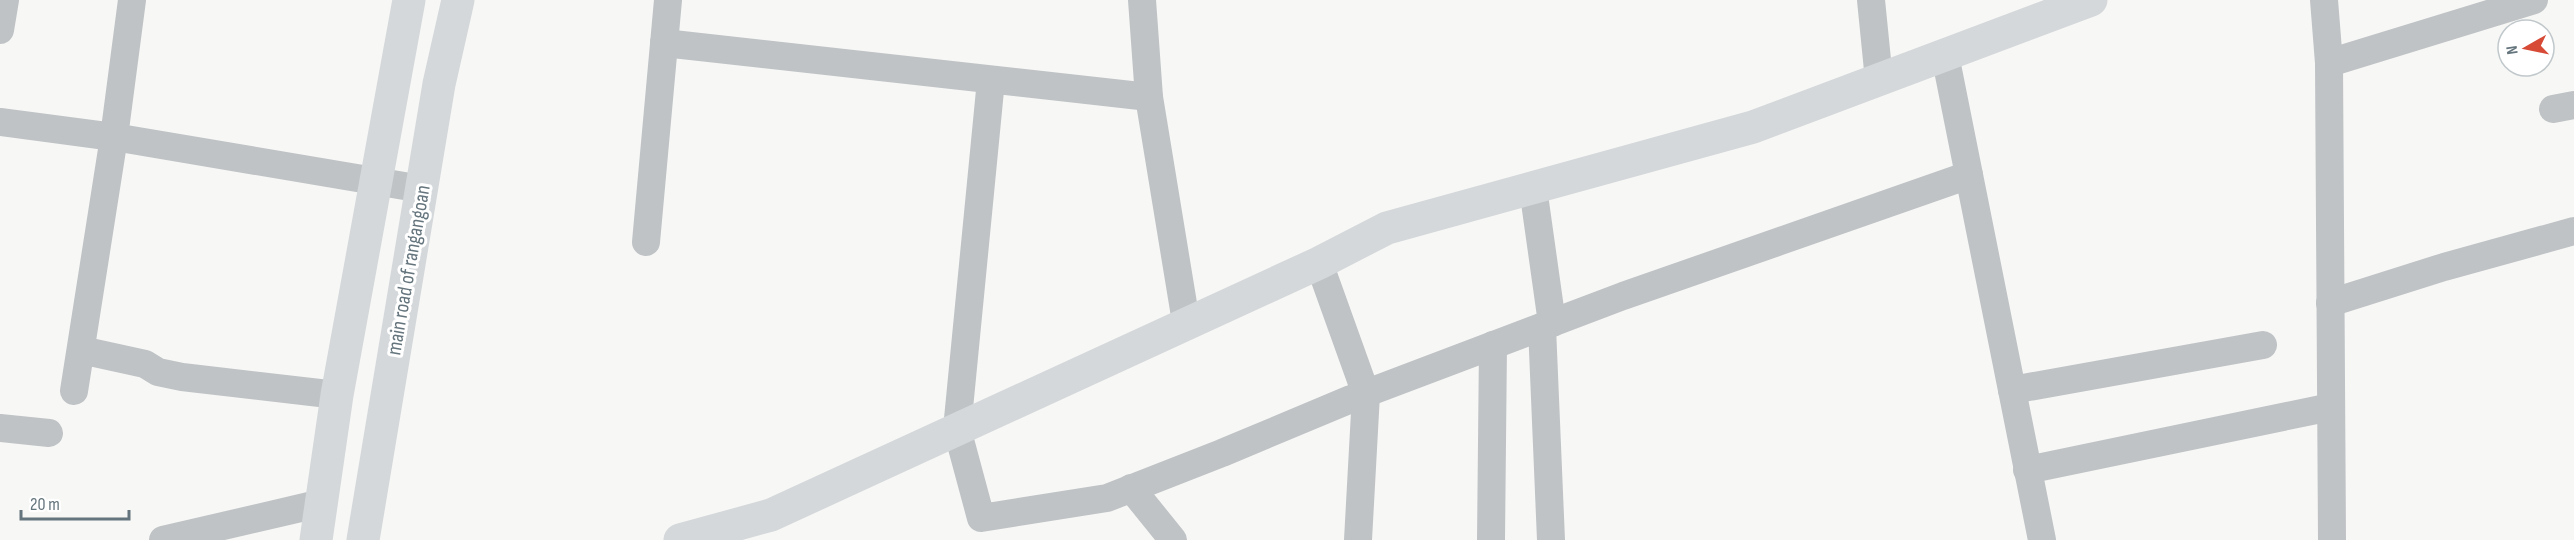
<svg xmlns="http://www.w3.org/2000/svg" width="2574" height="540" viewBox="0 0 2574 540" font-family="'Sofia Sans Condensed',sans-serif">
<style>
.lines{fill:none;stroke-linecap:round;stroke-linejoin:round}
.street{stroke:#bfc3c6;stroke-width:28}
.secondary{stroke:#d4d8db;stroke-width:33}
.labels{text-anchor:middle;stroke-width:6;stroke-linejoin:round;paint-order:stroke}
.street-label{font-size:21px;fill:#65757d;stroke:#fff}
</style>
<rect width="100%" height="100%" fill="#f7f7f5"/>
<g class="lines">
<g class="street">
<polyline points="1142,0 1149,97 1186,322"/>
<polyline points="1871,0 1879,80"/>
<polyline points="2324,0 2329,63 2332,540"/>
<polyline points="0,30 5,0"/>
<polyline points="664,43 1149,97"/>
<polyline points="1945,55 2042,540"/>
<polyline points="2329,63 2534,0"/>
<polyline points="991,80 957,429 981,518 1107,498 1222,453 1351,399 1623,296 1969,175"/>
<polyline points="2553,109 2574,105"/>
<polyline points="0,122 114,137 422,189"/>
<polyline points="1533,188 1552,323"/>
<polyline points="646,242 668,0"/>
<polyline points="1319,263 1366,394 1358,540"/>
<polyline points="2330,303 2444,267 2574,231"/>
<polyline points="1542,327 1551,540"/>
<polyline points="81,350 145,364 158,372 182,377 337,395"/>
<polyline points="2012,390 2263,345"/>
<polyline points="74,391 114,137 132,0"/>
<polyline points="0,428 49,433"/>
<polyline points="2027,470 2331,407"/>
<polyline points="1131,488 1173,540"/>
<polyline points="163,540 322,503"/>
<polyline points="1491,540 1493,345"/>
</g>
<g class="secondary">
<polyline points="316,540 337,395 409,0"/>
<polyline points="363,540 439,84 458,0"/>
<polyline points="680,540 771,515 1319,263 1387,228 1753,127 2091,0"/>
</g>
</g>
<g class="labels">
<g class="street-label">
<text transform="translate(408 270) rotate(-80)" y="7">main road of rangangoan</text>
</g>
</g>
<g transform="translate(2526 48) rotate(261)"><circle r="28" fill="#ffffff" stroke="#c1c8cb" stroke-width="1.5"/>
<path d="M0-4.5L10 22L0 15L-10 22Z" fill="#d64a36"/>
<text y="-9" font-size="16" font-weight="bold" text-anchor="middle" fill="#65757d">N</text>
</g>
<path d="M21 510v9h108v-9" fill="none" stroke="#65757d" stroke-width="3"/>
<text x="30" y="510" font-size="18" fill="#65757d" stroke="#ffffff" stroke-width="4.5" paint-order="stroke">20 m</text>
</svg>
